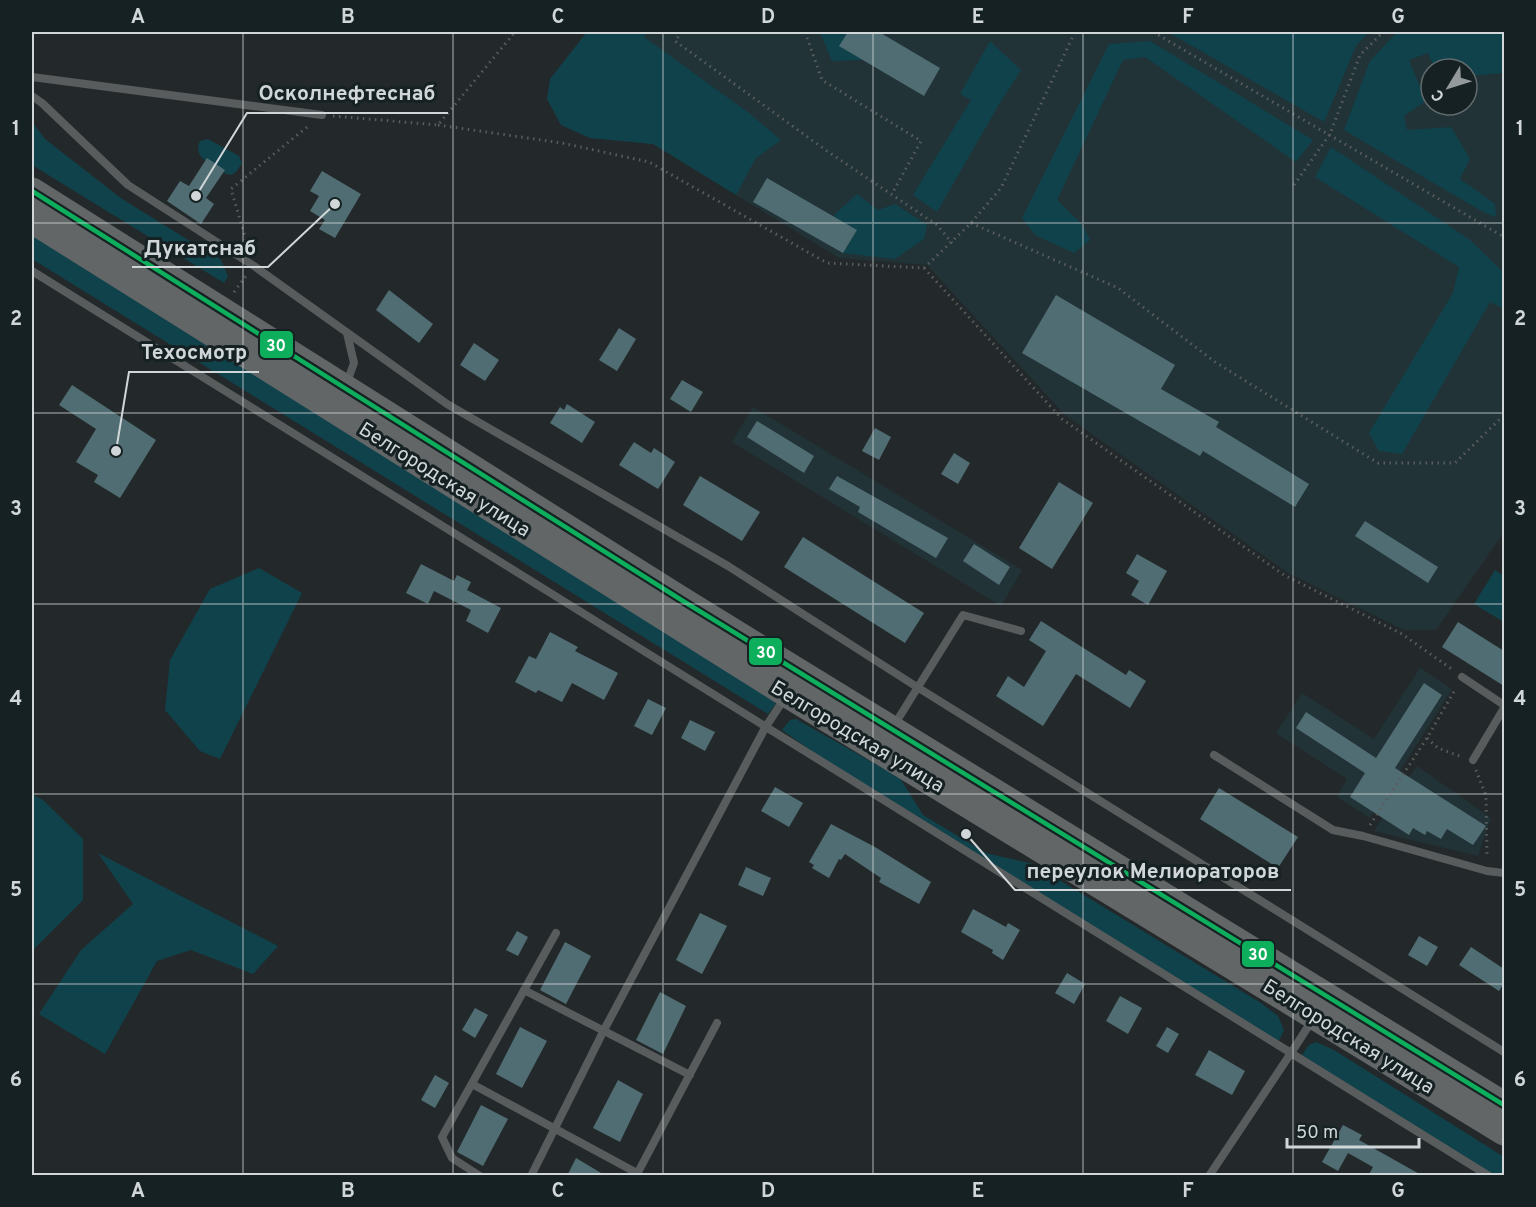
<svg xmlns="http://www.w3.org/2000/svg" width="1536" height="1207" viewBox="0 0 1536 1207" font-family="Overpass,sans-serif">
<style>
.built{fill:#213337;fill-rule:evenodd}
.green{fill:#10424c}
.building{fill:#506d73}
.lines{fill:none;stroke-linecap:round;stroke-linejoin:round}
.path{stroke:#5a5d5e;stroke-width:3;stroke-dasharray:1.5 4.5;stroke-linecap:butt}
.lane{stroke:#595c5d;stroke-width:8}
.primary{stroke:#636667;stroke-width:27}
.bus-1-casing{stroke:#162123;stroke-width:9}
.bus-1{stroke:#0daf5c;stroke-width:4.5}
.grid{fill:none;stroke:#d1d7d9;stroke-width:1.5;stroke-opacity:0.55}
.labels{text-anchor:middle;stroke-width:6;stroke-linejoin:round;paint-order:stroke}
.street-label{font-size:20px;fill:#d1d7d9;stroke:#162123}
.leader{fill:none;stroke:#d1d7d9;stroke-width:2}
.callout-dot{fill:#d1d7d9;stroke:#162123;stroke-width:2}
.callout-label{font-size:21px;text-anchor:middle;font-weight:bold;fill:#d1d7d9;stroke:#162123;stroke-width:6;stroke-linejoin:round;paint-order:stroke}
.line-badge{stroke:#162123;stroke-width:2}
.badge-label{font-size:16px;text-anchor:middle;font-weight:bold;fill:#fff}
.neatline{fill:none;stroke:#d1d7d9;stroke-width:2}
.grid-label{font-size:20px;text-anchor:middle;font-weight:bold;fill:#d1d7d9}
</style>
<rect width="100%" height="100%" fill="#23292a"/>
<g class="built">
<path d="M587,32h917v500l-68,98h-32l-116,-57 -223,-158 -138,-150 -88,-7 -186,-114 -63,-6 -29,-13 -14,-26 3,-20zM1431,69h36v36h-36z"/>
<polygon points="753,407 1022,570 1001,606 732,442"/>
<polygon points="1420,668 1452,689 1370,818 1337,797 1347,779 1276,733 1302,693 1374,739"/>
<polygon points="1417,766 1491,818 1478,856 1374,831"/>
</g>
<g class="green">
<polygon points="587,32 647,32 644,37 749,113 781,140 756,158 736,195 653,144 590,138 561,125 547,99 550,79"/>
<polygon points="820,32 848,32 840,46 863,60 832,61"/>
<polygon points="1168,32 1369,32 1356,46 1324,122"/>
<polygon points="1397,32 1504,32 1504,73 1467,76 1467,69 1435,69 1428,53 1409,60 1426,101 1404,116 1407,130 1451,127 1470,159 1460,179 1495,204 1496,217 1483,212 1344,130 1370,61"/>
<polygon points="990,41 1021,70 998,106 937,212 913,195 971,100 960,94"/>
<polygon points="1150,41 1313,140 1296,162 1145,57 1123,60 1057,200 1082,224 1090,240 1074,253 1035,235 1022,218 1109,44"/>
<polygon points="32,122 45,139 122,199 190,241 204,245 221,260 228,276 224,283 32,165"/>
<path d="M208,139l31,17 3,7 -6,9 -5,3 -8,-2 2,-3c-14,-6 -33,-12 -25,-29z"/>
<polygon points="1331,147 1470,240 1504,273 1504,309 1490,302 1402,454 1379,451 1369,433 1453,293 1459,267 1315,177"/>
<polygon points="857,194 878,210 895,204 927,225 924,239 895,259 843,253 857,230 833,216"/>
<polygon points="32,232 771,692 776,704 768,714 32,259"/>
<polygon points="259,568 302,593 220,759 200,751 165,710 170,660 210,589"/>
<polygon points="1495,570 1504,576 1504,622 1474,604"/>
<polygon points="796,719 900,778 923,815 986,853 1033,864 1261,1003 1278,1016 1284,1030 1278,1043 867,790 782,730 790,720"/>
<polygon points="32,794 43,800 83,839 83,900 32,951"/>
<polygon points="98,853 278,946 253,974 191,950 157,961 105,1054 39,1014 81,950 133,904"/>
<polygon points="1316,1042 1334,1050 1504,1157 1504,1175 1491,1175 1302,1055 1309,1045"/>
</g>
<g class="building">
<polygon points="848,32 879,32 940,68 924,96 839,46"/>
<polygon points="207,158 225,170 206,198 214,204 201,224 167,201 180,181 189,186"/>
<polygon points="322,171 361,194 335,238 319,229 325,220 310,211 319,196 310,191"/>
<polygon points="767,178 857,230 843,253 753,202"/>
<polygon points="389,290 433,324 419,343 376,310"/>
<polygon points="1056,295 1175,365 1161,389 1219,422 1216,427 1309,484 1295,507 1203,451 1200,456 1022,353"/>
<polygon points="619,328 636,339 617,371 599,360"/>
<polygon points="474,343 499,360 485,381 460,365"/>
<polygon points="682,380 703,392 691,412 670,399"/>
<polygon points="72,385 156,440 120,498 94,482 98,475 76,462 96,429 59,405"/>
<polygon points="567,404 595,422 582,443 550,423 560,407 564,410"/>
<polygon points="757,421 814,456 804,473 747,437"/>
<polygon points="875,428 891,437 879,460 862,451"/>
<polygon points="634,442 651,453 654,448 675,462 658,489 619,465"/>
<polygon points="954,453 970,463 958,484 941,474"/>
<polygon points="700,476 760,512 742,541 683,505"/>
<polygon points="837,476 948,538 936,558 858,512 860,507 829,489"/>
<polygon points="1059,482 1093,503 1052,569 1019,548"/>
<polygon points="1365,521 1438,567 1428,583 1355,536"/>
<polygon points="803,537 924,613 905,643 784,567"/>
<polygon points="974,544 1010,567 999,585 963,561"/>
<polygon points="1137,554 1167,571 1148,605 1131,595 1139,581 1126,573"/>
<polygon points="421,564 454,581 457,575 471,582 467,590 501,608 488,633 466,621 471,610 434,591 428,604 406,593"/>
<polygon points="1041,621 1126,675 1129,670 1146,681 1130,708 1076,674 1043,726 996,696 1008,676 1024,687 1046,651 1029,640"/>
<polygon points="1458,622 1504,651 1504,686 1442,647"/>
<polygon points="550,632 578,647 575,651 618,673 604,700 572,683 562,702 538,690 536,693 515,682 529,656 536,659"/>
<polygon points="1424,683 1442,695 1395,768 1486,826 1473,845 1447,829 1441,839 1427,831 1425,835 1413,828 1409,835 1350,797 1365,773 1296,728 1306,712 1376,758"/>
<polygon points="648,699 666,708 652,735 634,726"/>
<polygon points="690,720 715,732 705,751 681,738"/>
<polygon points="775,787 803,803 789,827 761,811"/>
<polygon points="1219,788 1298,837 1278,868 1200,819"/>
<polygon points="831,824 875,847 931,882 919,904 879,882 881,878 845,854 841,860 839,859 829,878 812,868 814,865 809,862"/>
<polygon points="746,867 771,878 763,896 738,885"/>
<polygon points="973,909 1006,927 1008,923 1020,930 1003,960 992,953 993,950 961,932"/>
<polygon points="700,913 727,926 702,974 676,960"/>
<polygon points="517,931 528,937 518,956 506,950"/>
<polygon points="1419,936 1438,947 1427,966 1408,955"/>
<polygon points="565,942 591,956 566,1004 540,990"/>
<polygon points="1471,947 1504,969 1504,983 1499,991 1459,965"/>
<polygon points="1067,973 1085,984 1074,1004 1055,993"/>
<polygon points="660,992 686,1006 663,1054 636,1040"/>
<polygon points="1120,996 1142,1008 1128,1034 1106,1021"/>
<polygon points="475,1008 488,1015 475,1038 462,1030"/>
<polygon points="520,1027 547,1041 522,1088 496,1074"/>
<polygon points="1167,1027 1179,1034 1168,1053 1156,1046"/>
<polygon points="1209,1050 1245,1071 1232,1095 1195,1075"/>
<polygon points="435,1075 449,1083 435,1108 421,1100"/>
<polygon points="618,1080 643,1094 620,1142 593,1128"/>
<polygon points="481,1105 508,1119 483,1166 457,1152"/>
<polygon points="1343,1125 1362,1135 1359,1140 1423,1176 1368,1176 1373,1167 1348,1153 1338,1171 1322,1162"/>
<polygon points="576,1158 606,1176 567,1176"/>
</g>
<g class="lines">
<g class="path">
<polyline points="682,32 675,41 827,151 937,225 952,243"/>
<polyline points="805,32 822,80 921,141 892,194"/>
<polyline points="1153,32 1504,237"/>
<polyline points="333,116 438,125 515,32"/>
<polyline points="438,125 562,143 649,162 827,263 924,268 971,223 1001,188 1075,32"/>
<polyline points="1294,185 1330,134 1360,55 1383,32"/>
<polyline points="971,223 1118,288 1215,362 1378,463 1455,463 1504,415"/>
<polyline points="248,246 231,189 307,127"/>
<polyline points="924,268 1062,419 1284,575 1402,634 1453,670"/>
<polyline points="234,292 246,276"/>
<polyline points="1427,738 1438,748 1462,757"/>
<polyline points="1476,770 1486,796 1487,857"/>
<polyline points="1370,825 1427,738 1456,688"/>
</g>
<g class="lane">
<polyline points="32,77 322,115"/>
<polyline points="32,96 42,103 128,185 254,266 447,404 728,566 917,687 1504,1052"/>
<polyline points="32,271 1291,1053 1313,1019"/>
<polyline points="346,385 354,363 347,333"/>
<polyline points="1462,677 1504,705"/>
<polyline points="893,727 963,615 1021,631"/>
<polyline points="1214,755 1333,830 1363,836 1487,871 1504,873"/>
<polyline points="1473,760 1504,708"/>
<polyline points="524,990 690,1075"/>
<polyline points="472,1084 637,1173"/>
<polyline points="480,1176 452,1158 442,1137 556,933"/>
<polyline points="531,1176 604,1030 765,728 786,696"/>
<polyline points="636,1176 717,1023"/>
<polyline points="1209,1176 1291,1053 1489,1176"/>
</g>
<g class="primary">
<polyline points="32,191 683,601 1504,1105"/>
<polyline points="32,220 787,694 1504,1132"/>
</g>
<defs>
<polyline id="bus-1" points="32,191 683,601 1504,1105"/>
</defs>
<use href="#bus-1" class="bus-1-casing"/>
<use href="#bus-1" class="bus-1"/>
</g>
<path class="grid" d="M243,32v1144M453,32v1144M663,32v1144M873,32v1144M1083,32v1144M1293,32v1144M32,223h1472M32,413h1472M32,604h1472M32,794h1472M32,984h1472"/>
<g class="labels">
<g class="street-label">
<text transform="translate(445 479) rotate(32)" y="7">Белгородская улица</text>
<text transform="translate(858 736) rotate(31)" y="7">Белгородская улица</text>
<text transform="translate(1349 1036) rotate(32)" y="7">Белгородская улица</text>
</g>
</g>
<path class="leader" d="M196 196L247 113H448M335 204L268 267H132M116 451L129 372H259M966 834L1015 890H1291"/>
<g class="callout-dot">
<circle cx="196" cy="196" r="6"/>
<circle cx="335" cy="204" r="6"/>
<circle cx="116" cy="451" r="6"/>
<circle cx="966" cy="834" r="6"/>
</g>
<g class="callout-label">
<text x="347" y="100">Осколнефтеснаб</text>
<text x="200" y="255">Дукатснаб</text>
<text x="194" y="359">Техосмотр</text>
<text x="1153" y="878">переулок Мелиораторов</text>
</g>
<g class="line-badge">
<rect x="259" y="330" width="35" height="29" rx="6" fill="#0daf5c"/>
<rect x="748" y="637" width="35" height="29" rx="6" fill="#0daf5c"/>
<rect x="1241" y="940" width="34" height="28" rx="6" fill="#0daf5c"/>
</g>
<g class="badge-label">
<text x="276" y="351">30</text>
<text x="766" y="658">30</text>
<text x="1258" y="960">30</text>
</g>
<rect width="1536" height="1207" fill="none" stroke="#162123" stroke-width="66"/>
<g transform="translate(1449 87) rotate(232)"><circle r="28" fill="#162123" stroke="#616a6c" stroke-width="1.5"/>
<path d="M0-4.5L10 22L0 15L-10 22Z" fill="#949a9c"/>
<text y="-9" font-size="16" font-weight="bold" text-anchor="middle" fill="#d1d7d9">С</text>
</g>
<path d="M1287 1138v9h132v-9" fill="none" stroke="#d1d7d9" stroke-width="3"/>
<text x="1296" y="1138" font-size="18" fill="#d1d7d9" stroke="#162123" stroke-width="4.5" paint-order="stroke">50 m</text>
<rect x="33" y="33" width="1470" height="1141" class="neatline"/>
<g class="grid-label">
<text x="138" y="23">A</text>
<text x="348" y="23">B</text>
<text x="558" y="23">C</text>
<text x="768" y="23">D</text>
<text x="978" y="23">E</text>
<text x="1188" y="23">F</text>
<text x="1398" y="23">G</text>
<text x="16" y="135">1</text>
<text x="1520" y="135">1</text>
<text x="16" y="325">2</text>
<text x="1520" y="325">2</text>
<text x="16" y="515">3</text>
<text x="1520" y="515">3</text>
<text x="16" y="705">4</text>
<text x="1520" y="705">4</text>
<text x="16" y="896">5</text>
<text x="1520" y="896">5</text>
<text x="16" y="1086">6</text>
<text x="1520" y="1086">6</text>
<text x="138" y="1197">A</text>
<text x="348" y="1197">B</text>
<text x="558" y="1197">C</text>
<text x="768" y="1197">D</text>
<text x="978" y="1197">E</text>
<text x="1188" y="1197">F</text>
<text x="1398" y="1197">G</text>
</g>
</svg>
